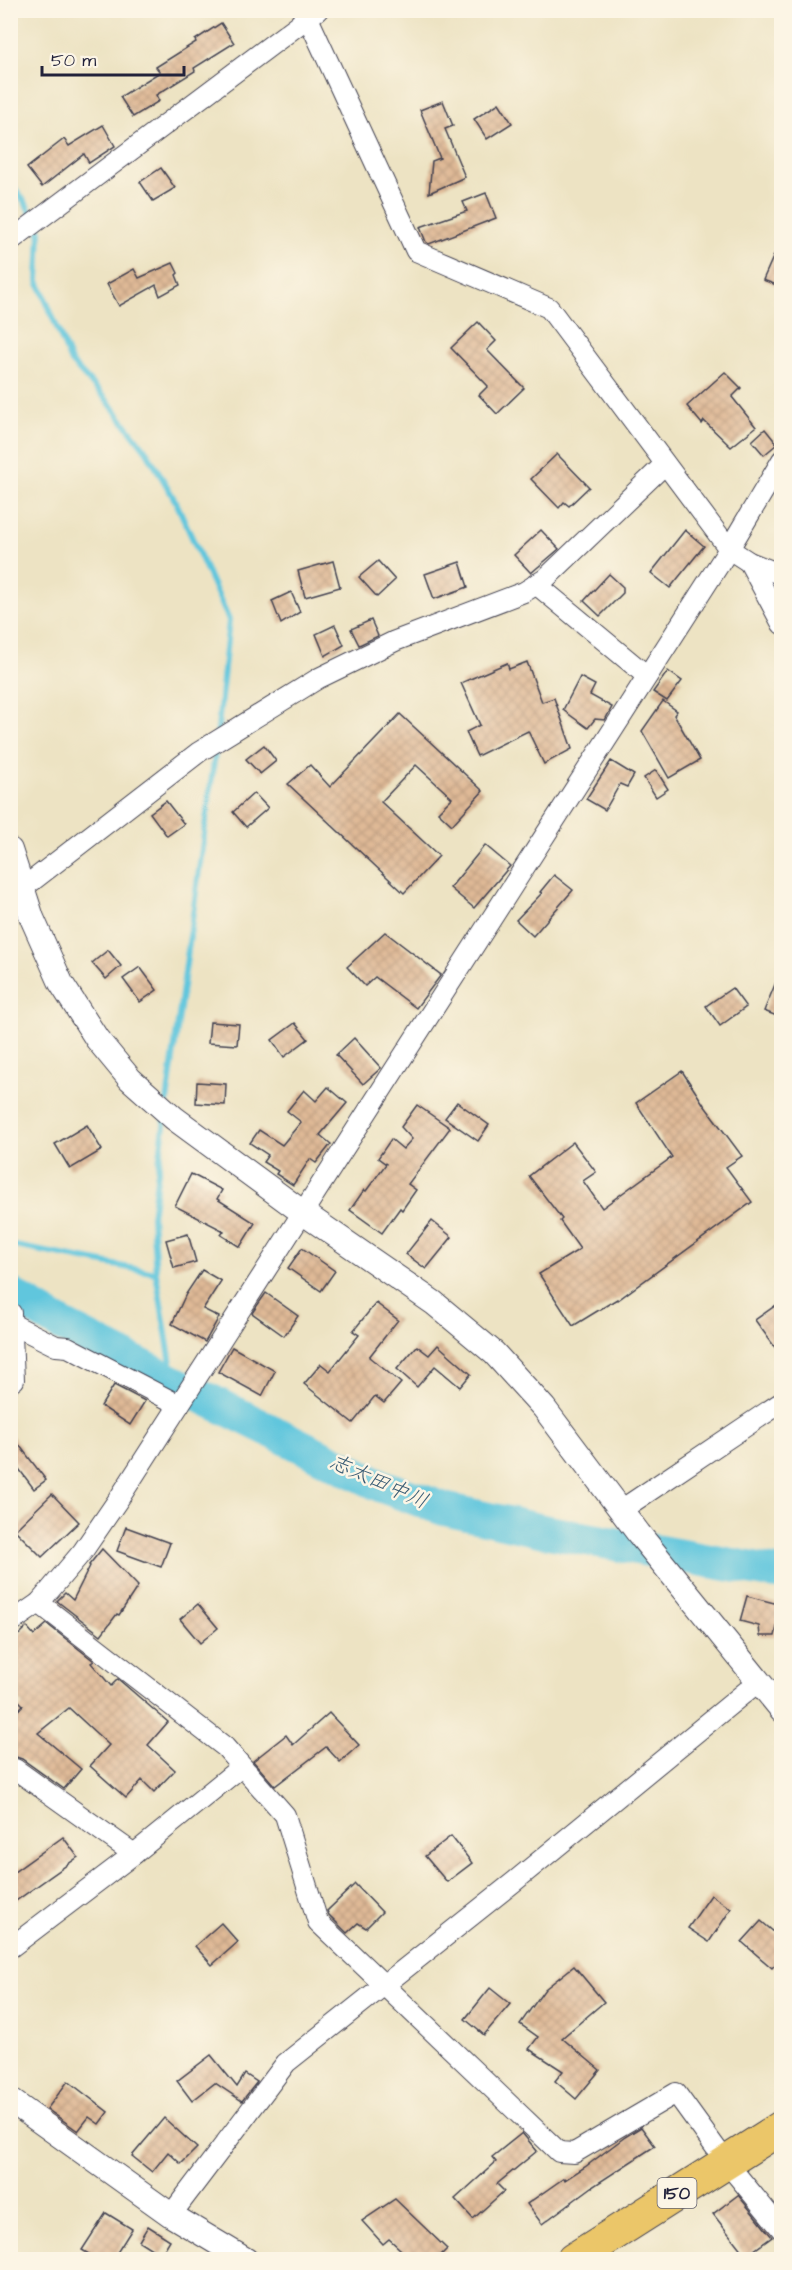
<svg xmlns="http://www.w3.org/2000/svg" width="792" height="2270" viewBox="0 0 792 2270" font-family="'Architects Daughter','Klee One',sans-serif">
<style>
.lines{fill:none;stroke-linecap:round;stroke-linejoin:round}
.stream{stroke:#60c6dd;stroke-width:6}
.river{stroke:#60c6dd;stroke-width:34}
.building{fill:url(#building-cross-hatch)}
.minor-casing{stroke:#403f4f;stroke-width:22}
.tertiary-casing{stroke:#403f4f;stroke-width:26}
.trunk-casing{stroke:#403f4f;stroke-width:35}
.minor{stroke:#fff;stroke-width:20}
.tertiary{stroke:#fff;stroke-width:24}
.trunk{stroke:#ebc669;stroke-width:33}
.labels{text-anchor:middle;stroke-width:5;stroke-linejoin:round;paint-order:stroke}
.shield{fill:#fcf5e5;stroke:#63616e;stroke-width:1.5}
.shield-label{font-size:18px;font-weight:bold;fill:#22223b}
.water-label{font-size:21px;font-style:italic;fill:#385b74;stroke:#fcf5e5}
</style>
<defs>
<pattern id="building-cross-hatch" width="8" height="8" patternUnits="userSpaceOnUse" patternTransform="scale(1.5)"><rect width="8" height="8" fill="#dfb996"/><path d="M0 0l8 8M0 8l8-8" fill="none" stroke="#bf9f82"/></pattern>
</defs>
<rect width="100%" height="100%" fill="#fcf5e5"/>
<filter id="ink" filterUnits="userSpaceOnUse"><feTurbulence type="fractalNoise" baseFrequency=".0167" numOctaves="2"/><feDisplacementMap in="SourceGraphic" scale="12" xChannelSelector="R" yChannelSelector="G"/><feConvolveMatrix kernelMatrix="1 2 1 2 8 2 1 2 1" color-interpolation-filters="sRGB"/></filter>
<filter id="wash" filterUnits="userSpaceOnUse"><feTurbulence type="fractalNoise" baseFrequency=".008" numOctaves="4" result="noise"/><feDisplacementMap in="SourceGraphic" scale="24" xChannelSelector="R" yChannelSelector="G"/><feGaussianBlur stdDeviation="1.35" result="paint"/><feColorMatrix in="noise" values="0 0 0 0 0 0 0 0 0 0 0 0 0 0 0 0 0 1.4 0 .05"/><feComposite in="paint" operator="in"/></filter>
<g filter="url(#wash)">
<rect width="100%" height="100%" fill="#ede3c3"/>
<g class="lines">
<g class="stream">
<polyline points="10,182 25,202 40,231 38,281 71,362 106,399 147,452 176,502 229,620 217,737"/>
<polyline points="167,1102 216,747"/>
<polyline points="165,1118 152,1217 156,1273 174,1382"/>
<polyline points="10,1245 156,1273"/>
</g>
<polyline class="river" points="10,1294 65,1327 211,1401 382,1486 444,1509 548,1532 782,1574"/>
</g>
<g id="blocks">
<g class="building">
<polygon points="221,23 234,43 194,68 195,71 156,95 159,101 133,117 120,97 160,72 156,67 196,42 195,40"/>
<polygon points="443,101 453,126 445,129 465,177 429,193 432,161 440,158 420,110"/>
<polygon points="499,103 512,123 487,139 474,119"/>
<polygon points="103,125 115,146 89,163 84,154 42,187 27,168 64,139 69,146"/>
<polygon points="161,168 175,188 153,201 140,182"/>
<polygon points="486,193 496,218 429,244 426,242 420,227 467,211 463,202"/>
<polygon points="782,237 782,287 763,280"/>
<polygon points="173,263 178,273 176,275 180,285 160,296 156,285 119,306 107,284 134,269 139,278"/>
<polygon points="478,322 496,341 487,350 524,388 497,414 479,395 488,386 451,348"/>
<polygon points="725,372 741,388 732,397 756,427 731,447 704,421 702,424 687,406"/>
<polygon points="765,429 777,444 764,455 752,441"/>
<polygon points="557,454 589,487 569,506 564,502 559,508 531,479"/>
<polygon points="541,530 559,549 531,573 514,555"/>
<polygon points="685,530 704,546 670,588 651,573"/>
<polygon points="333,561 340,587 305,597 298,571"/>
<polygon points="378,561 395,580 377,597 359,577"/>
<polygon points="460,562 468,587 434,599 425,574"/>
<polygon points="609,574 623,587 623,593 600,616 584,601"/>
<polygon points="291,592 300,612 281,624 272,601"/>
<polygon points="371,620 378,636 359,645 351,629"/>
<polygon points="335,625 344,645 325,656 316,634"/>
<polygon points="527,662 542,702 554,698 572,749 544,764 528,731 477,756 466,732 480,725 461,683 507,663 509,669"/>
<polygon points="668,671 682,681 667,701 653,692"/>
<polygon points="580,677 595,685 590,695 612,707 605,720 595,719 588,728 563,710"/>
<polygon points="663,701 677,711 674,715 700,760 669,778 642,731"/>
<polygon points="400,714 483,791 452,825 438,812 452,798 416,765 381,802 439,856 404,893 288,784 310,765 330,787"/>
<polygon points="264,745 276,761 260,774 246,759"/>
<polygon points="611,761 634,775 627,787 620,784 605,810 586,799"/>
<polygon points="656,770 668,789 656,797 644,778"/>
<polygon points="254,793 268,808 246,827 233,812"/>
<polygon points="166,801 184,824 167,836 150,813"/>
<polygon points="485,845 510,866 474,908 450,888"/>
<polygon points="554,875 573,890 533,936 516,920 542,893 540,892"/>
<polygon points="385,932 441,975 416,1008 375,977 365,986 347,967"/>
<polygon points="108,950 121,966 106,979 92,963"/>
<polygon points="140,967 157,990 140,1002 123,979"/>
<polygon points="781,970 782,970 782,1018 764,1011"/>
<polygon points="732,988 746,1007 720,1026 706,1006"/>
<polygon points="210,1022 239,1024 237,1045 208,1043"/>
<polygon points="295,1023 308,1039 284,1057 272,1040"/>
<polygon points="354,1038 381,1068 363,1084 336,1055"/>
<polygon points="682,1071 704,1105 742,1156 726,1167 752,1202 618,1300 617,1299 573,1326 539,1274 580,1249 560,1221 562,1219 529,1176 573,1142 596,1172 583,1181 602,1208 672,1157 636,1103"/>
<polygon points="197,1082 226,1084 225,1105 196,1103"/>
<polygon points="328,1087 347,1103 320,1135 331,1144 316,1163 310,1159 293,1185 276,1174 278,1171 263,1162 268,1155 250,1143 259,1130 282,1145 301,1122 287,1111 304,1090 316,1101"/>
<polygon points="457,1102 489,1125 478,1141 445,1118"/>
<polygon points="417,1105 450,1128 408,1184 416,1190 402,1210 400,1208 382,1233 350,1210 364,1190 366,1191 386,1164 378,1158 391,1139 403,1149 412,1139 401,1127"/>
<polygon points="87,1125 102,1150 70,1169 55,1144"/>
<polygon points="191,1174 222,1190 217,1199 255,1223 240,1247 221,1235 224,1231 175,1206"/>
<polygon points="432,1221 452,1237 426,1269 406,1254"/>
<polygon points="188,1234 196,1262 174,1268 166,1240"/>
<polygon points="302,1248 335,1271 321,1291 288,1268"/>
<polygon points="202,1270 221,1281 203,1309 219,1317 205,1342 172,1324 186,1294"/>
<polygon points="266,1293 298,1316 284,1336 252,1313"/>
<polygon points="782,1301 782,1357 755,1320"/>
<polygon points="376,1303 398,1320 369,1357 401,1383 384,1403 375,1396 353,1423 304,1384 321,1364 330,1371 359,1335 353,1331"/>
<polygon points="438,1345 471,1374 460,1387 435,1366 417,1387 397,1369 417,1346 429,1355"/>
<polygon points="232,1347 275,1371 262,1396 218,1372"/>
<polygon points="114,1385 145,1401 130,1425 101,1406"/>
<polygon points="10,1433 46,1480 34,1489 10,1457"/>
<polygon points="52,1494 79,1522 42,1557 15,1530"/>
<polygon points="126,1527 170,1543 161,1567 117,1551"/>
<polygon points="102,1549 138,1586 119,1615 117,1614 101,1635 57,1601 65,1593 73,1600 90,1566 89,1565"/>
<polygon points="747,1596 782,1605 775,1636 760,1636 759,1626 740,1621"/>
<polygon points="198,1604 218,1628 200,1643 180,1619"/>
<polygon points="47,1624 94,1661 91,1663 111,1686 118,1679 168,1722 148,1745 175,1770 154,1792 142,1780 126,1798 90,1766 109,1745 69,1708 38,1733 81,1769 64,1789 22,1759 10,1755 10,1719 23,1705 10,1692 10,1639 20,1634 27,1627 34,1635"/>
<polygon points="329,1713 359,1745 340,1762 326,1747 275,1786 253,1761 286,1735 293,1745"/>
<polygon points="451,1836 472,1863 447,1882 425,1856"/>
<polygon points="63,1837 78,1857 10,1905 10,1875"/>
<polygon points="355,1884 382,1912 366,1928 358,1923 347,1933 329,1915 327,1911"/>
<polygon points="711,1895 731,1909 709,1942 688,1928"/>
<polygon points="761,1921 782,1939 782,1957 772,1968 742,1942"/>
<polygon points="221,1923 238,1942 212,1965 195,1946"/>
<polygon points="574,1966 604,2002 562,2038 600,2070 576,2099 555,2081 563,2071 529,2049 538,2037 520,2024 545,1989"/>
<polygon points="490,1988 510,2004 484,2035 465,2019"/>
<polygon points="211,2055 237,2087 245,2074 257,2082 242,2101 215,2083 192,2101 177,2081"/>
<polygon points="68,2081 108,2112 99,2124 89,2117 78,2131 47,2109"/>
<polygon points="164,2118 197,2148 181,2164 168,2152 152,2172 132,2156"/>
<polygon points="641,2127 655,2146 592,2187 542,2224 527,2204 564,2178 565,2180 585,2167 625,2137"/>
<polygon points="522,2133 537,2151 497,2184 504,2191 473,2219 455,2199 496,2162 492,2157"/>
<polygon points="738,2195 772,2237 746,2256 713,2214"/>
<polygon points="395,2199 447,2249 437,2259 411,2259 389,2239 383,2244 362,2221"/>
<polygon points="106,2213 132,2229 113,2259 97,2259 82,2250"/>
<polygon points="148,2226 170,2240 161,2255 139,2241"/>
</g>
</g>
</g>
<g filter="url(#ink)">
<use href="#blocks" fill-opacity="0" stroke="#403f4f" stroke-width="1.5"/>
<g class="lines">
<defs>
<g id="minor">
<polyline points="302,10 308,18 416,251 549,308 729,549 749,562 782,575"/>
<polyline points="10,241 318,10"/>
<polyline points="749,562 782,624"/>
<polyline points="536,584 647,676"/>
<polyline points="10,898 199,752 319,678 395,641 524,592 545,579 665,464"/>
<polyline points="12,1324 56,1346 68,1347 179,1405"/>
<polyline points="10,1383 14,1380 11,1313"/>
<polyline points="621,1510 782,1402"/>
<polyline points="39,1603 225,1747 285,1815 318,1922 559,2152 574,2153 676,2093 726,2162 782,2230"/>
<polyline points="10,1623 39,1603 83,1551 120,1497 729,549 782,460"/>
<polyline points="15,1769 134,1854"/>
<polyline points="10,1948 134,1854 241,1767"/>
<polyline points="171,2215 286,2063 515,1881 759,1681"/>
</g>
<g id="tertiary">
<polyline points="10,850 32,918 61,983 97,1039 130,1079 174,1118 302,1212 434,1303 494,1353 544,1408 639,1534 782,1710"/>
<polyline points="10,2100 171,2215 246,2260"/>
</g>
<polyline id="trunk" points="573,2260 782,2127"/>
</defs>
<use href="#minor" class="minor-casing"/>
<use href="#tertiary" class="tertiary-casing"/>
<use href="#trunk" class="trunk-casing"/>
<use href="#minor" class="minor"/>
<use href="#tertiary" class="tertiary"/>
<use href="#trunk" class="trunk"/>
</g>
</g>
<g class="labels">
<rect class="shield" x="657.5" y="2178" width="39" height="30" rx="4.5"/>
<g class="shield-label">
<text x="677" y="2199">150</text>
</g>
<g class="water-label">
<text transform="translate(379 1481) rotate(24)" y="7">志太田中川</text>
</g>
</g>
<rect width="792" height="2270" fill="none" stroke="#fcf5e5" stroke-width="36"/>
<path d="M42 66v9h142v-9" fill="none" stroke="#22223b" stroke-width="3"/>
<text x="51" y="66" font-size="18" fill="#22223b" stroke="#fcf5e5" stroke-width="4.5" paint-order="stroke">50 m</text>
</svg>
